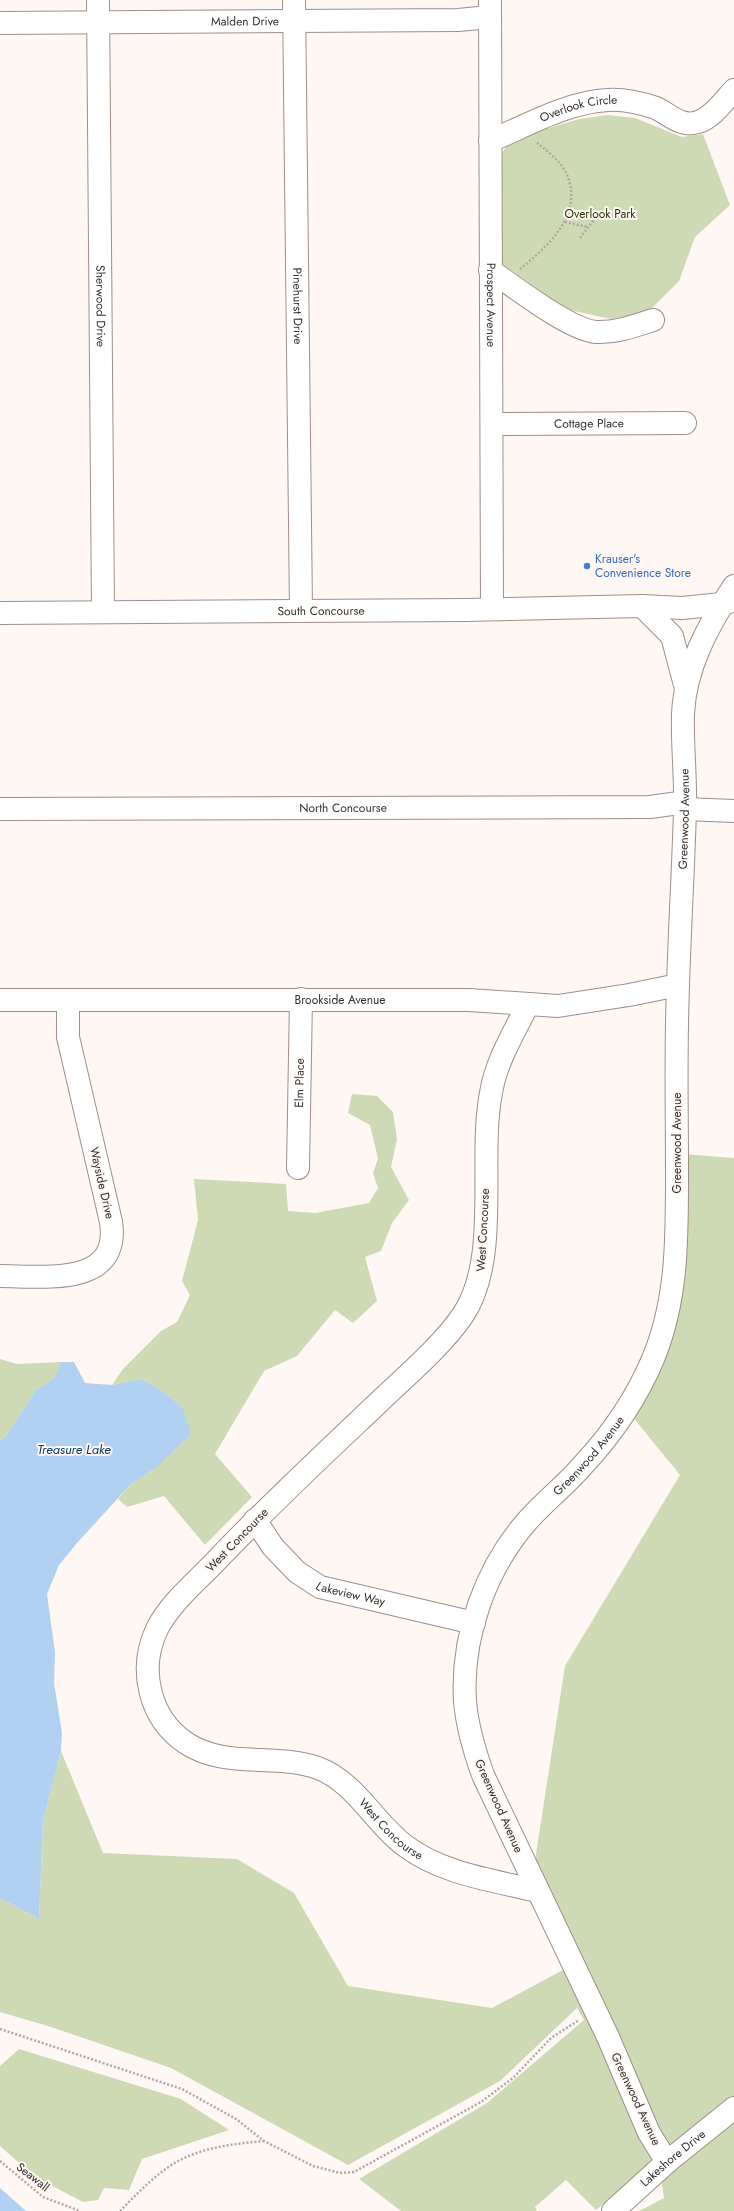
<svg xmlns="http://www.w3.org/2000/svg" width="734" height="2211" viewBox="0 0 734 2211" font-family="Jost,sans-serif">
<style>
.green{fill:#cedab4}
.water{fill:#b0d1f1}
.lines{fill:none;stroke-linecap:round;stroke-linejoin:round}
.minor-casing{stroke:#9f8f86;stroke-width:24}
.path{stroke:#b0a9a5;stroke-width:2.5;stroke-dasharray:2 2;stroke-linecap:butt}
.minor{stroke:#fff;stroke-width:22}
.shop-dot{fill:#3f7fe0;stroke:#fef7f3;stroke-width:1.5}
.labels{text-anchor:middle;stroke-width:4;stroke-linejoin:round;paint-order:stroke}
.street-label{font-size:12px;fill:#352f2b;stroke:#fef7f3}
.park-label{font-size:12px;fill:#273101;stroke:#fef7f3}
.shop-label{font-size:12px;fill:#366cbe;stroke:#fef7f3;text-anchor:start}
.water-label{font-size:13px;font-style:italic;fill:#073e66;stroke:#fef7f3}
</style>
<rect width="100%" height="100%" fill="#fef7f3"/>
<g class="green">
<polygon points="608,115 635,118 682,137 703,134 730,205 695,237 679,281 648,312 611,319 565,309 499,261 501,155 507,145 536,132 579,119"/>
<polygon points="352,1094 377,1096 393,1112 397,1139 391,1167 409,1200 392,1223 381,1251 365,1257 377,1301 353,1323 335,1310 297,1356 264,1371 215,1454 252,1497 205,1545 164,1496 127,1507 118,1499 131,1484 157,1467 182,1407 164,1392 142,1379 112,1385 123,1369 161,1331 177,1322 190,1295 182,1281 198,1220 194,1179 286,1184 288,1211 315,1213 369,1203 378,1188 373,1173 378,1159 370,1125 348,1113"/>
<polygon points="682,1154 734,1158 734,2211 639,2211 664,2198 658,2159 596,2210 566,2180 535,2207 537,2211 401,2211 359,2179 487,2103 584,2020 577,2008 500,2081 348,2165 171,2068 51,2027 0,2012 0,1898 39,1919 43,1821 61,1751 103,1853 237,1859 294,1893 348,1986 492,2008 574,1964 534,1867 565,1666 680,1475 627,1410 680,1258"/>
<polygon points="0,1359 17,1364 61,1362 54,1379 36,1390 5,1437 0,1441"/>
<polygon points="19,2049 181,2099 229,2130 142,2159 129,2190 104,2188 98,2200 83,2202 35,2177 0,2146 0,2066"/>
</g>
<g class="water">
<polygon points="61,1362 74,1362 85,1383 112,1385 142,1379 164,1392 182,1407 191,1434 157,1467 131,1484 77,1543 59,1565 47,1594 55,1653 54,1683 62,1733 61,1751 43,1821 39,1919 0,1898 0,1441 5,1437 36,1390 54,1379"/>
<polygon points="0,2188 26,2211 0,2211"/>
</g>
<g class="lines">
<defs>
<g id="minor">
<path id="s1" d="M98,0l5,612"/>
<path id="s2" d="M294,0l7,611"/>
<path id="s3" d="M490,0l2,609"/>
<path id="s4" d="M0,23l458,-3 32,-3"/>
<path id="s5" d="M490,141c36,-15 77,-39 118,-41 15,-1 33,3 48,8 13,6 25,20 42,14 14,-4 26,-21 36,-32"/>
<path d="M490,270c25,17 78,59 106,62 20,1 38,-6 57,-12"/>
<path id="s6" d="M492,424l193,-1"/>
<polyline points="642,606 672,636 686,689"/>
<path id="s7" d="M0,613l466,-3 176,-4 40,2 40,-4 10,-3"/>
<path id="s8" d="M0,809l650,-2 36,-5"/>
<polyline points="685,809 734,811"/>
<path id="s9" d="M0,1000h469l89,6 71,-11 49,-10"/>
<path id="s10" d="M528,1004c-14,29 -32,57 -37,89 -13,67 10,165 -28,222 -22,32 -57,61 -85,88 -55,52 -110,103 -162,158 -19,20 -46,42 -59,68 -19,40 -8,89 29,114 39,26 90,10 132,25 37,14 56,54 86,77 38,29 88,35 133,46"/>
<path id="s11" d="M298,1168l3,-169"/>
<path d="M0,1276c42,0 121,12 111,-54l-43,-185v-37"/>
<path id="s12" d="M255,1520l18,27 24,25 23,15 154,36"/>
<path id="s13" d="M667,2162l-18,-29 -41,-96 -125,-262c-9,-25 -16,-49 -18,-74 -4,-65 21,-134 64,-182 17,-19 38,-35 54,-54 29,-31 53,-66 70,-106 25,-60 24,-123 24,-187 0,-49 -1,-98 0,-146 1,-72 6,-145 8,-217 1,-31 -3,-63 -2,-95 2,-47 26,-90 51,-128"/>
<path id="s14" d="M613,2211l54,-49 67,-54"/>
</g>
</defs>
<use href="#minor" class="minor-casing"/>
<g class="path">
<polyline points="565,222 588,227"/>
<polyline points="580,238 599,213"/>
<path d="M520,269c27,-22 64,-54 47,-94 -6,-14 -20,-24 -31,-33"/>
<polyline points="0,2029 182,2089 236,2119 264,2141 313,2166 340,2173 354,2172 481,2102 513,2078 551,2038 579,2020"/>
<polyline points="0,2161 43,2197 80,2211"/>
<path d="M120,2211c15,-15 30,-31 47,-43 28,-20 64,-24 97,-27"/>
</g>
<use href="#minor" class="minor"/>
</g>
<circle class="shop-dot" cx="587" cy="566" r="4"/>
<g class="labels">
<g class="street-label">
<text dy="4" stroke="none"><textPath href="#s4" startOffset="245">Malden Drive</textPath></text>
<text dy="4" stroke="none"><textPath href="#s5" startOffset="95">Overlook Circle</textPath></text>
<text dy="4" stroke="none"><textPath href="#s3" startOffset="305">Prospect Avenue</textPath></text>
<text dy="4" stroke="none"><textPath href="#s1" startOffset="306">Sherwood Drive</textPath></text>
<text dy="4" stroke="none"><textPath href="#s2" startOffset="306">Pinehurst Drive</textPath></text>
<text dy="4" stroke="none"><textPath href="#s6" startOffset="97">Cottage Place</textPath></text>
<text dy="4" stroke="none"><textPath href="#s7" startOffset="321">South Concourse</textPath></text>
<text dy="4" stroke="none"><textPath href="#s8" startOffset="343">North Concourse</textPath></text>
<text dy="4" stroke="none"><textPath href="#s13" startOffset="1450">Greenwood Avenue</textPath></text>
<text dy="4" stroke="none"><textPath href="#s9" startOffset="340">Brookside Avenue</textPath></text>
<text dy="4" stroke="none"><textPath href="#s11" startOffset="85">Elm Place</textPath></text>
<text transform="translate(677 1143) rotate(-90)" y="4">Greenwood Avenue</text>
<text transform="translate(102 1183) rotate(77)" y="4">Wayside Drive</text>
<text transform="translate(483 1230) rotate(-87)" y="4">West Concourse</text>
<text dy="4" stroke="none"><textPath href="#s13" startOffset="790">Greenwood Avenue</textPath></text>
<text transform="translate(237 1540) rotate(-46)" y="4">West Concourse</text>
<text dy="4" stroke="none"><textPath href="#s12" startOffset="126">Lakeview Way</textPath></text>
<text transform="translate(499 1806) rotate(66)" y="4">Greenwood Avenue</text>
<text dy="4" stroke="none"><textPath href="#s10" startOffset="1122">West Concourse</textPath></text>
<text transform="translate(636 2099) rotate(65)" y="4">Greenwood Avenue</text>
<text dy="4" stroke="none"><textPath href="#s14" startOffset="80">Lakeshore Drive</textPath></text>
<text transform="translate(33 2177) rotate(38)" y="4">Seawall</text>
</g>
<g class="park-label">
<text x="600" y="218">Overlook Park</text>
</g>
<g class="shop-label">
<text x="595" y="563">Krauser's<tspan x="595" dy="14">Convenience Store</tspan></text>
</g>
<g class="water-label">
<text x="74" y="1454">Treasure Lake</text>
</g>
</g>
</svg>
